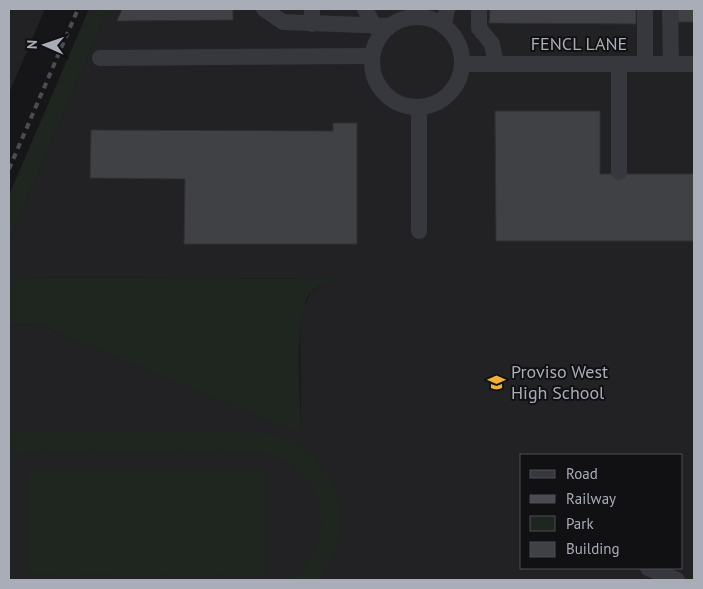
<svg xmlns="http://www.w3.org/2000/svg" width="703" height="589" viewBox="0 0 703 589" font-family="'PT Sans',sans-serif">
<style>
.built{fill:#222225;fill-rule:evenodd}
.green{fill:#1e261f}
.building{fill:#404145;stroke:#303034}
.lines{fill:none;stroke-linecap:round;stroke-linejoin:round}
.minor{stroke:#37383d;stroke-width:16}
.rail{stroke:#4a4c52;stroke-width:4;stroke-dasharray:6 5;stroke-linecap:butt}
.labels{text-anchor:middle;stroke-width:4;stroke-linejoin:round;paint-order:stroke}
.street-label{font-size:18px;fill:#a8adb8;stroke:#111113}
.poi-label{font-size:18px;fill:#a8adb8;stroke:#111113;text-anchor:start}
</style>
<rect width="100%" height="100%" fill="#161618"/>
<g class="built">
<polygon points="9,9 45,9 9,93"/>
<path d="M108,9h586v571h-685v-254l10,-2 20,1 262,108 -1,-102 2,-21 9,-18 11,-8 17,-5 -330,-2v-37zM522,455h160v113h-160z"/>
</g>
<g class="green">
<polygon points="89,9 108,9 9,240 9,195"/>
<path d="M9,277l332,2c-10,3 -24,5 -31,14 -17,24 -9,109 -9,141l-262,-109 -20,-1 -10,2z"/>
<path d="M9,432l241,1c9,0 18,1 27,3 65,18 81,94 41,144h-27c53,-38 33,-121 -33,-128l-229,-1 -20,7z"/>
<polygon points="28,469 264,470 264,575 27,574"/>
</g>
<g class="building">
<polygon points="122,9 233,9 233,20 117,21"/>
<polygon points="490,9 636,9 636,24 489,23"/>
<rect x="678" y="9" width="16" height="13"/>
<polygon points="495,111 600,111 600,174 694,174 694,241 496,241"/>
<polygon points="333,123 357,123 357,244 184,244 185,179 90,178 91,130 333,131"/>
</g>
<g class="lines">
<g class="minor">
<polyline points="264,9 283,22 389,26"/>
<polyline points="312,9 312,24"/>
<polyline points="365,9 374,26"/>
<polyline points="479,9 479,28 492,44 496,64"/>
<polyline points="645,9 645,64"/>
<polyline points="670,9 671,64"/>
<circle cx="417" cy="62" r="45"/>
<polyline points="444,25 447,9"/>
<polyline points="100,58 372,56"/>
<polyline points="463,64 694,64"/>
<polyline points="419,108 419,231"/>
<polyline points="619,172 619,64"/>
<polyline points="648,568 677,580"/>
</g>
<polyline class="rail" points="9,169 78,9"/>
</g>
<defs>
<symbol id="school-bare" viewBox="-9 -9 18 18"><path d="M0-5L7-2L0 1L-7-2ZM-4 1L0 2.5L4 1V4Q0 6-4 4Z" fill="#f2b134" stroke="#111113" stroke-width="2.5" paint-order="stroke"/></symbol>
</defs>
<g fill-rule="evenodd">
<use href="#school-bare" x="484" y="370" width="25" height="25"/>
</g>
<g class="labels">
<g class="street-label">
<text x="579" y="50">FENCL LANE</text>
</g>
<g class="poi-label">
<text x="511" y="378">Proviso West<tspan x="511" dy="21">High School</tspan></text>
</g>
</g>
<rect width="703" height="589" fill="none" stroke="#a8adb8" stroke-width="20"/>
<rect x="520" y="454" width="162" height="115" fill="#111113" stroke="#4d4f55"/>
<rect x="530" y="470" width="25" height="8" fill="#37383d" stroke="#4d4f55"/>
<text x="566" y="479" font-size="15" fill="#a8adb8">Road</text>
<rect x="530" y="495" width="25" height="8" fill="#4a4c52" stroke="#4d4f55"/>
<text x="566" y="504" font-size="15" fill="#a8adb8">Railway</text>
<rect x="530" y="516" width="25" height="15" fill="#1e261f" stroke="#4d4f55"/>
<text x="566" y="529" font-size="15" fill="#a8adb8">Park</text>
<rect x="530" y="542" width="25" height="15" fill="#404145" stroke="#4d4f55"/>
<text x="566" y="554" font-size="15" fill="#a8adb8">Building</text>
<g transform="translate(45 45) rotate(272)" stroke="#111113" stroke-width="4" paint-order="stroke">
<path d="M0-4L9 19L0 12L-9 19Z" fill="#a8adb8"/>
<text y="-8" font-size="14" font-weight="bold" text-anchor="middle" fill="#a8adb8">N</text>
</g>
</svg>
